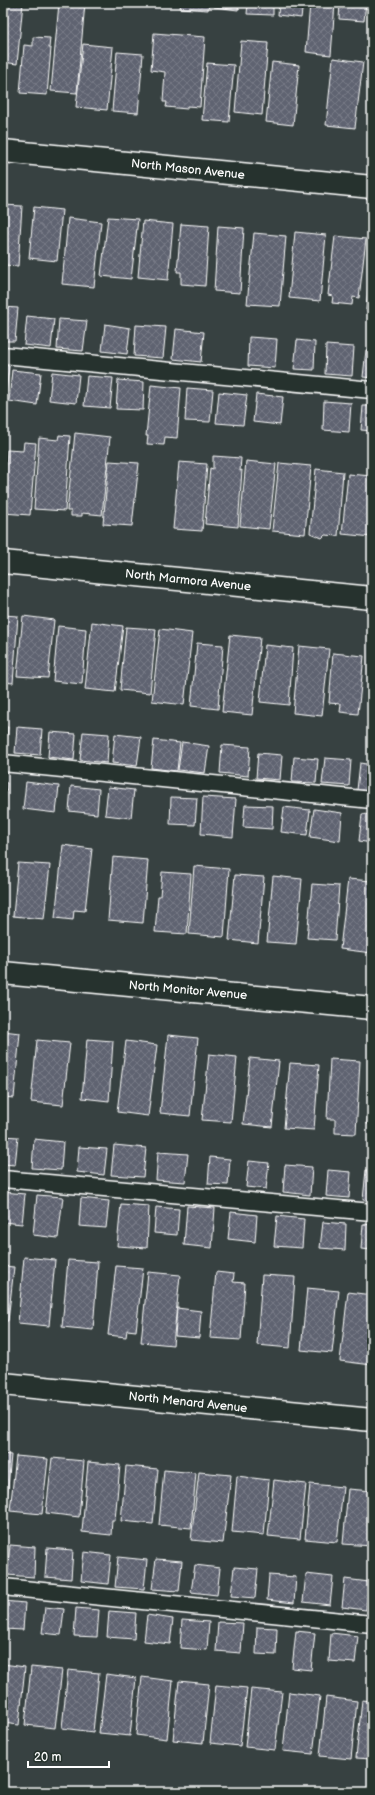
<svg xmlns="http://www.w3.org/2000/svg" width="375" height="1795" viewBox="0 0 375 1795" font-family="'Balsamiq Sans',sans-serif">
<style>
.building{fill:url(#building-cross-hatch);stroke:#fff}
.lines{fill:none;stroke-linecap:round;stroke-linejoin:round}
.service-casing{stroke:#fff;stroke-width:19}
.minor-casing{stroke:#fff;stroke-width:25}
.service{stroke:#26332d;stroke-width:16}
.minor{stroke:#26332d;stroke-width:22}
.labels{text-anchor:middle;stroke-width:4;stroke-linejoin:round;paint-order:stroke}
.street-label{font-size:12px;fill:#fff;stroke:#26332d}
</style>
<defs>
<pattern id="building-cross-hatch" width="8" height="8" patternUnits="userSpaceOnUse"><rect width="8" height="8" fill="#5f6371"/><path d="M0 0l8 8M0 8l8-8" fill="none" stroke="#777a86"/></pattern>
</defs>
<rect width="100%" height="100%" fill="#374141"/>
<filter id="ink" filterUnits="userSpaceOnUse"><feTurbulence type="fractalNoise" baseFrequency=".025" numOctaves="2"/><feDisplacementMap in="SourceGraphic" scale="8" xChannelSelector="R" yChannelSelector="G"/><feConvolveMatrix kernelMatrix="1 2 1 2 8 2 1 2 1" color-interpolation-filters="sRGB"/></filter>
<g filter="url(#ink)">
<g class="building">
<polygon points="3,3 23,3 17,64 3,62"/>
<polygon points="59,3 85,3 77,93 51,91"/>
<polygon points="181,3 209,3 208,10 180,8"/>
<polygon points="214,3 239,3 238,10 214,7"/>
<polygon points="248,3 273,3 273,15 247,14"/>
<polygon points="279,3 303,3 301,18 278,15"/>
<polygon points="310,3 335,3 331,55 306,52"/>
<polygon points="340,3 366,3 364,21 339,19"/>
<polygon points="154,33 205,37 200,107 187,106 187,109 166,107 167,102 163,102 165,72 151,70"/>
<polygon points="33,37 50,38 49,48 51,48 47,95 20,93 24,45 33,46"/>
<polygon points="241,41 268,43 262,115 235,112"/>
<polygon points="83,44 113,47 107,110 76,107"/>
<polygon points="117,52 143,54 138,113 112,111"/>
<polygon points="333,58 363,62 355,128 326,125"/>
<polygon points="272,62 299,65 293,125 266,122"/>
<polygon points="207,63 234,65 229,122 202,120"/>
<polygon points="3,205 22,206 18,266 3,265"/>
<polygon points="34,207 62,210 57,261 29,258"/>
<polygon points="108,217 138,219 131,279 101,276"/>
<polygon points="68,218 101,222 94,287 62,284"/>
<polygon points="143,221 173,224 168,280 138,277"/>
<polygon points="181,224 209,226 205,286 181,284 181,272 177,272"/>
<polygon points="218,226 244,228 240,293 214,291"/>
<polygon points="295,232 326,235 320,301 289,298"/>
<polygon points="254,233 286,236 280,306 247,304"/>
<polygon points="335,236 366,239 359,298 353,297 352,305 332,303 333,296 328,295"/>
<polygon points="372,249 372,311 366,310"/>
<polygon points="3,307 18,308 15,341 3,341"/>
<polygon points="27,316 54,319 51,348 24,345"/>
<polygon points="59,319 87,321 83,351 57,349"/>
<polygon points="105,324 130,328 127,354 102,351"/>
<polygon points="136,325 166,327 163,358 134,356"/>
<polygon points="176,329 204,332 201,362 173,359"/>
<polygon points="249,337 277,339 275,368 248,366"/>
<polygon points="297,340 315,342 314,370 294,369"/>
<polygon points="326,345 354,347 352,376 325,374"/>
<polygon points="366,350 372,351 372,378 363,377"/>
<polygon points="3,365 9,366 4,413 3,413"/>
<polygon points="12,370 41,373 37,405 9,401"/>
<polygon points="52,372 79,375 76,403 49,400"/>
<polygon points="87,376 113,378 110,408 84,406"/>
<polygon points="118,380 144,382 143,410 116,409"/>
<polygon points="151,385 181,388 177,438 165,437 164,445 147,444 148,436 146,436"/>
<polygon points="187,388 213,390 210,422 185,421"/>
<polygon points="219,392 247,395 243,425 216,423"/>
<polygon points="256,394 283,397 280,425 253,422"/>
<polygon points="324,401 351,403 349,432 323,430"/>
<polygon points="363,406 372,406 372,431 361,430"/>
<polygon points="75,433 110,437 102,515 82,513 82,516 71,516 71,511 67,511"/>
<polygon points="59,435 70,436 65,511 34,509 39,438 58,440"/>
<polygon points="24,442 36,443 30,515 3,513 7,450 23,451"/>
<polygon points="213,456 241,458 240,471 242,470 238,527 205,524 210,468 213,469"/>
<polygon points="109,461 139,463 132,526 103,524"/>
<polygon points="246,461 276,464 269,529 240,526"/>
<polygon points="179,462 207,464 202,531 173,529"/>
<polygon points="279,463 311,466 305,534 272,531"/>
<polygon points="316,469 343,472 338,536 325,535 322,538 310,533"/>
<polygon points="348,474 372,476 372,537 342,534"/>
<polygon points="3,615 18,616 13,683 3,682"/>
<polygon points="23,616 54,620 48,678 17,676"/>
<polygon points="92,622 123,626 115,692 85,689"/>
<polygon points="58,626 86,629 82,684 53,681"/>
<polygon points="126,627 156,629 150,693 120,690"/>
<polygon points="160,629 192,633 184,705 152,701"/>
<polygon points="230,635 260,638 252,715 222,712"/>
<polygon points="197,643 223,645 218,709 191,706"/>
<polygon points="265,645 293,648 289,705 260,702"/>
<polygon points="299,646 329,649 322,716 293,713"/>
<polygon points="333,653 364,656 358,714 340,712 341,704 329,703"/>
<polygon points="372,668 372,718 369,717"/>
<polygon points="3,727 8,727 5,753 3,753"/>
<polygon points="17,727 42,729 40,755 15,753"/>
<polygon points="50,732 76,734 74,760 48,757"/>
<polygon points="83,732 109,734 107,763 80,760"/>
<polygon points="115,734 141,737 137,766 112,763"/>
<polygon points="154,740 180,743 177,771 151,768"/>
<polygon points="182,742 209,746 205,773 178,770"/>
<polygon points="222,745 250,747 248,776 220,773"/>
<polygon points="258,753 282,755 280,780 256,778"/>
<polygon points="294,757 318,759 316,783 292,782"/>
<polygon points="325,758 351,760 349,786 322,784"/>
<polygon points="360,763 372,765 372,791 357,790"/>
<polygon points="3,782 7,783 5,809 3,809"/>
<polygon points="26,782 59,786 56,813 23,809"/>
<polygon points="71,786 99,789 97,814 69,811"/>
<polygon points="108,787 134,790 131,818 105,815"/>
<polygon points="171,797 197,798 195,825 170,824"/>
<polygon points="203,797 236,799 233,837 201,834"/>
<polygon points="245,805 273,806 272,829 243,827"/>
<polygon points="284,807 310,810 307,835 281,832"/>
<polygon points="314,809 342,813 340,841 310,837"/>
<polygon points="362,814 372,815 372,843 359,841"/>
<polygon points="63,845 92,849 85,911 74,910 73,920 55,918"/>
<polygon points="113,857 148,860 143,923 108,920"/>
<polygon points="18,863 50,865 44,919 13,916"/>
<polygon points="3,865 6,865 3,912"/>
<polygon points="194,866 229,869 224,937 189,934"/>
<polygon points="162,872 191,874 187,934 155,932 158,896 160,896"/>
<polygon points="235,875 264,877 258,943 229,940"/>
<polygon points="273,876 302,879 296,944 267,942"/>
<polygon points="348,879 372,881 372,953 340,949"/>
<polygon points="312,884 339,886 335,940 307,938"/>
<polygon points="3,1031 20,1033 14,1098 3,1097"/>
<polygon points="168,1035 198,1038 190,1116 160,1113"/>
<polygon points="87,1039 113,1041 109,1101 82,1098"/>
<polygon points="37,1040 70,1043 63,1105 31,1102"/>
<polygon points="126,1041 157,1045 148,1116 117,1112"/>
<polygon points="209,1054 237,1057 231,1122 202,1120"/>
<polygon points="250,1058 279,1061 272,1127 243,1124"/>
<polygon points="330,1059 360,1061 356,1134 335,1133 335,1119 327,1119"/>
<polygon points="290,1063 319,1065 314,1130 284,1128"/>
<polygon points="372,1069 372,1124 367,1124"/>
<polygon points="3,1136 18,1137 15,1165 3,1164"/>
<polygon points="34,1139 63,1142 61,1170 32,1168"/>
<polygon points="114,1145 146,1148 143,1177 111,1175"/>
<polygon points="79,1147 107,1149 104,1175 77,1172"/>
<polygon points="158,1152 188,1154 185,1182 156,1180"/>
<polygon points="210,1157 230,1159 228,1185 208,1184"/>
<polygon points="249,1161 269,1163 266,1189 246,1187"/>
<polygon points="285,1165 312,1167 310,1195 283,1192"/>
<polygon points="328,1170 351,1172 349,1198 326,1196"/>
<polygon points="366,1170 372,1171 372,1200 363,1200"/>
<polygon points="3,1192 25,1194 22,1224 3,1222"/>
<polygon points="37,1195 63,1197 58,1238 33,1235"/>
<polygon points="81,1198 109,1201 106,1228 79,1226"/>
<polygon points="121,1204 149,1206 147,1248 117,1246"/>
<polygon points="187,1206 215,1208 212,1248 184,1245"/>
<polygon points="156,1207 179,1209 177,1235 154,1233"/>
<polygon points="231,1212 257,1215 255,1242 228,1239"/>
<polygon points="277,1216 304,1219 302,1248 274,1246"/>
<polygon points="323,1222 346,1224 345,1250 320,1248"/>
<polygon points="363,1224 372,1225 372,1250 361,1249"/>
<polygon points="24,1257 55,1260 49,1326 18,1323"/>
<polygon points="68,1260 98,1262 93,1330 62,1327"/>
<polygon points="3,1266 14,1267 8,1321 3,1321"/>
<polygon points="116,1266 143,1268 136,1331 127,1330 126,1337 108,1335"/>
<polygon points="148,1272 180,1275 173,1345 141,1342"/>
<polygon points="216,1272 234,1274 233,1282 245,1283 241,1340 210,1338"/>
<polygon points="262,1275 295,1277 290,1348 257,1345"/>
<polygon points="307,1288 339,1291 332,1353 301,1350"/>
<polygon points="348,1292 372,1295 372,1365 340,1361"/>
<polygon points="177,1308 201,1311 199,1338 175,1336"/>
<polygon points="3,1454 11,1455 6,1510 3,1509"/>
<polygon points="16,1456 48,1459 42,1514 10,1511"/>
<polygon points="52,1458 84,1461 79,1517 46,1513"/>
<polygon points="88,1462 120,1465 115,1520 112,1520 111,1535 82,1532"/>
<polygon points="126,1466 158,1469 153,1524 121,1521"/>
<polygon points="164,1470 196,1473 191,1528 159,1525"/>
<polygon points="199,1472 231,1475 223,1543 191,1540"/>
<polygon points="237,1476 269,1480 264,1535 232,1532"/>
<polygon points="274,1480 306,1484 300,1539 268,1536"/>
<polygon points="310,1484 343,1487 337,1542 305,1539"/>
<polygon points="348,1489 372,1491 372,1546 343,1544"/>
<polygon points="10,1545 35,1547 34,1577 7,1575"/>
<polygon points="47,1548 73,1550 71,1579 45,1577"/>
<polygon points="84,1552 111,1555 108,1584 81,1581"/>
<polygon points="118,1557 147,1560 144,1589 115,1587"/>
<polygon points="156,1559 182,1561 179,1591 152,1589"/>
<polygon points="195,1565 220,1568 217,1595 191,1592"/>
<polygon points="234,1567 258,1569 255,1598 231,1596"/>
<polygon points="306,1574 333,1577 330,1605 303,1602"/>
<polygon points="269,1575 296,1577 294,1603 267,1600"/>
<polygon points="345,1579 369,1582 366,1610 342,1607"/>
<polygon points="3,1601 25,1603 23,1630 3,1629"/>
<polygon points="45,1607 64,1609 61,1635 42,1633"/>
<polygon points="76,1608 99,1610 97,1637 74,1636"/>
<polygon points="109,1611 136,1613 134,1639 107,1637"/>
<polygon points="147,1615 173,1619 170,1644 144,1641"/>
<polygon points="182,1620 209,1622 207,1650 180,1648"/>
<polygon points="218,1622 243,1623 241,1653 216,1651"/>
<polygon points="257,1627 277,1628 276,1655 256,1654"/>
<polygon points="296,1631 315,1633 311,1670 292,1668"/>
<polygon points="331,1633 358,1636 355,1663 329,1661"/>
<polygon points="3,1664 25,1667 19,1725 3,1723"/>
<polygon points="31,1667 62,1670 55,1728 25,1725"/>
<polygon points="68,1670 99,1673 93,1732 62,1728"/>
<polygon points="106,1674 136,1678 130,1736 99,1733"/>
<polygon points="142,1677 173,1681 167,1739 136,1735"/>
<polygon points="179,1681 209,1684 203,1743 173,1740"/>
<polygon points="216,1685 247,1688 240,1746 210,1743"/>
<polygon points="251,1689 282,1692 275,1750 245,1747"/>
<polygon points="289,1692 320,1696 313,1754 283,1751"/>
<polygon points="326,1697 357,1701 351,1759 320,1756"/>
<polygon points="362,1700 372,1701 372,1759 356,1758"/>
</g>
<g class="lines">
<defs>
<g id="service">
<polyline points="3,355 372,390"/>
<polyline points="3,763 372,800"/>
<polyline points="3,1179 372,1212"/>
<polyline points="3,1587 372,1624"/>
</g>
<g id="minor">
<polyline points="3,151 372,187"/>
<polyline points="3,562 372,598"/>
<polyline points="3,973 372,1008"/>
<polyline points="3,1384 372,1420"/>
</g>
</defs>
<use href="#service" class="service-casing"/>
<use href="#minor" class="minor-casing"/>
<use href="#service" class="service"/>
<use href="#minor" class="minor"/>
</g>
</g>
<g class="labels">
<g class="street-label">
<text transform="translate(188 169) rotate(6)" y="4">North Mason Avenue</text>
<text transform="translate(188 580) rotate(6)" y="4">North Marmora Avenue</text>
<text transform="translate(188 990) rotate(5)" y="4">North Monitor Avenue</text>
<text transform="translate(188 1402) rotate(6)" y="4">North Menard Avenue</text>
</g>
</g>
<rect width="375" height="1795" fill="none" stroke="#26332d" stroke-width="16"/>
<rect x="8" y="8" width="359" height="1779" fill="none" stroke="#fff" stroke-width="1.5" filter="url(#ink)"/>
<path d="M28 1761v6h81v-6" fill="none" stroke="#ffffff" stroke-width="2"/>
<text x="34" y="1761" font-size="12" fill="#ffffff" stroke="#26332d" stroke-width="3" paint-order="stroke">20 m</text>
</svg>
